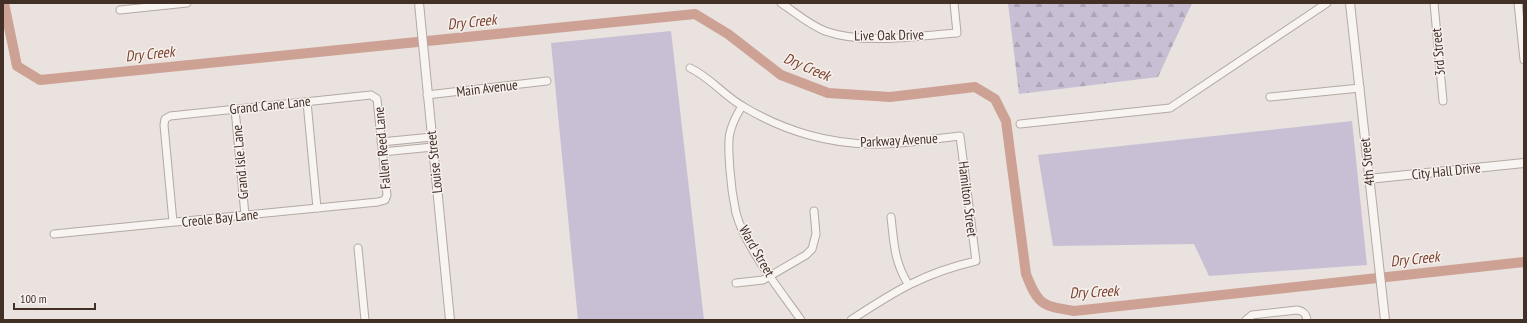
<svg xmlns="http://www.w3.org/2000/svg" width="1527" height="323" viewBox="0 0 1527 323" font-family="'PT Sans Narrow',sans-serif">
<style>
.grass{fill:#c8bfd4}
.forest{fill:url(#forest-firs)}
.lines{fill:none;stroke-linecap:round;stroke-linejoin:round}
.river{stroke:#cda295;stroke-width:10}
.minor-casing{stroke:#b4a9a3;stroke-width:9}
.tertiary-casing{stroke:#b4a9a3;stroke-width:10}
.minor{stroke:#f7f4f1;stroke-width:7}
.tertiary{stroke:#f7f4f1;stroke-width:8}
.labels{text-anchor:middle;stroke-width:3;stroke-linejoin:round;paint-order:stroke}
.street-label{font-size:14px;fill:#422f26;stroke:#f7f1ee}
.water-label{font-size:15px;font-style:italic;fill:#7a402c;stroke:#f7f1ee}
</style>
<defs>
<pattern id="forest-firs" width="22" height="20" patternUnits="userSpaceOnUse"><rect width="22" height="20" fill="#c8bfd4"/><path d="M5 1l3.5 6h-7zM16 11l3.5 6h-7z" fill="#ada4b6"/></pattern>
</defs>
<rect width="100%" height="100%" fill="#e9e2de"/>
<g class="grass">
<polygon points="671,31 704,320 578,320 551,43"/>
<polygon points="1352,121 1367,265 1209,276 1194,244 1053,246 1038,155"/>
</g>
<polygon class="forest" points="1008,3 1192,3 1158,77 1019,94"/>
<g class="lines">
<path class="river" d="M4,3l13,63 23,14 655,-66 33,20 53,41 47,18 62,4 85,-10 20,12 11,22 20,153c12,31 16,32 48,37l450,-49"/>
<defs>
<g id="minor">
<path d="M781,3c15,10 27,21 44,28 39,14 92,5 132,2l-3,-30"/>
<polyline points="1434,3 1443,101"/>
<polyline points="1518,3 1524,60"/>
<polyline points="120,10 187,3"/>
<path d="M690,68c20,9 34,28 54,39 40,24 87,38 134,37 27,0 54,-5 82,-8l16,125c-52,12 -81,30 -125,59"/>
<polyline points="427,95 547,81"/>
<polyline points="1270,97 1360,88"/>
<polyline points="307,102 317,208"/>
<path d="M742,106c-16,26 -14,35 -12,64 1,15 3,29 6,43 9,34 44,77 65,107"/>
<polyline points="235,109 245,215"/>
<polyline points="1020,124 1170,108 1327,3"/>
<polyline points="381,142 432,137"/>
<polyline points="382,152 433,147"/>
<path d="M891,217c3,26 3,44 17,67"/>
<polyline points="54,234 378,202 385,200 387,195 377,99 371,95 170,116 165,119 164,125 173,222"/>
<polyline points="358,248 365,320"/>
<polyline points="736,283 763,280 806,255 812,249 816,234 814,211"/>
<path d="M1246,320l6,-5 45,-5c6,1 9,3 10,10"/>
</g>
<g id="tertiary">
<polyline points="419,3 450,320"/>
<polyline points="1350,3 1385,320"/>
<polyline points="1368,179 1524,163"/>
</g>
</defs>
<use href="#minor" class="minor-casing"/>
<use href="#tertiary" class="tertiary-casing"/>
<use href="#minor" class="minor"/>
<use href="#tertiary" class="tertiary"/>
</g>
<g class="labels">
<g class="street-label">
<text transform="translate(889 35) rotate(-1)" y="5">Live Oak Drive</text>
<text transform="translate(1438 52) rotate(-95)" y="5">3rd Street</text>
<text transform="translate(487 88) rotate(-7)" y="5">Main Avenue</text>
<text transform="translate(270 105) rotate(-6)" y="5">Grand Cane Lane</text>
<text transform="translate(899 140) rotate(-3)" y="5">Parkway Avenue</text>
<text transform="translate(382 148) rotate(-95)" y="5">Fallen Reed Lane</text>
<text transform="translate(240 162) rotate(-95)" y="5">Grand Isle Lane</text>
<text transform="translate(434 162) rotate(-96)" y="5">Louise Street</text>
<text transform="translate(1367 162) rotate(-96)" y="5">4th Street</text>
<text transform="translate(1446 171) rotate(-6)" y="5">City Hall Drive</text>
<text transform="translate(968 199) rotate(83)" y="5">Hamilton Street</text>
<text transform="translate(220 218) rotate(-6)" y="5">Creole Bay Lane</text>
<text transform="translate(757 251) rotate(60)" y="5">Ward Street</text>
</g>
<g class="water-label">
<text transform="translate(472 22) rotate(-6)" y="5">Dry Creek</text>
<text transform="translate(150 54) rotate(-6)" y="5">Dry Creek</text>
<text transform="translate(807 67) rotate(23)" y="5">Dry Creek</text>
<text transform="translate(1415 259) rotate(-6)" y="5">Dry Creek</text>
<text transform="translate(1094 292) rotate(-3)" y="5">Dry Creek</text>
</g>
</g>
<rect width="1527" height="323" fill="none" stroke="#422f26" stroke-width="8"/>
<path d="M14 303v6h81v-6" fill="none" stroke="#422f26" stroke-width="2"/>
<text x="20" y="303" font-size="12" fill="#422f26" stroke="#f7f1ee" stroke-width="3" paint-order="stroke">100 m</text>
</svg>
